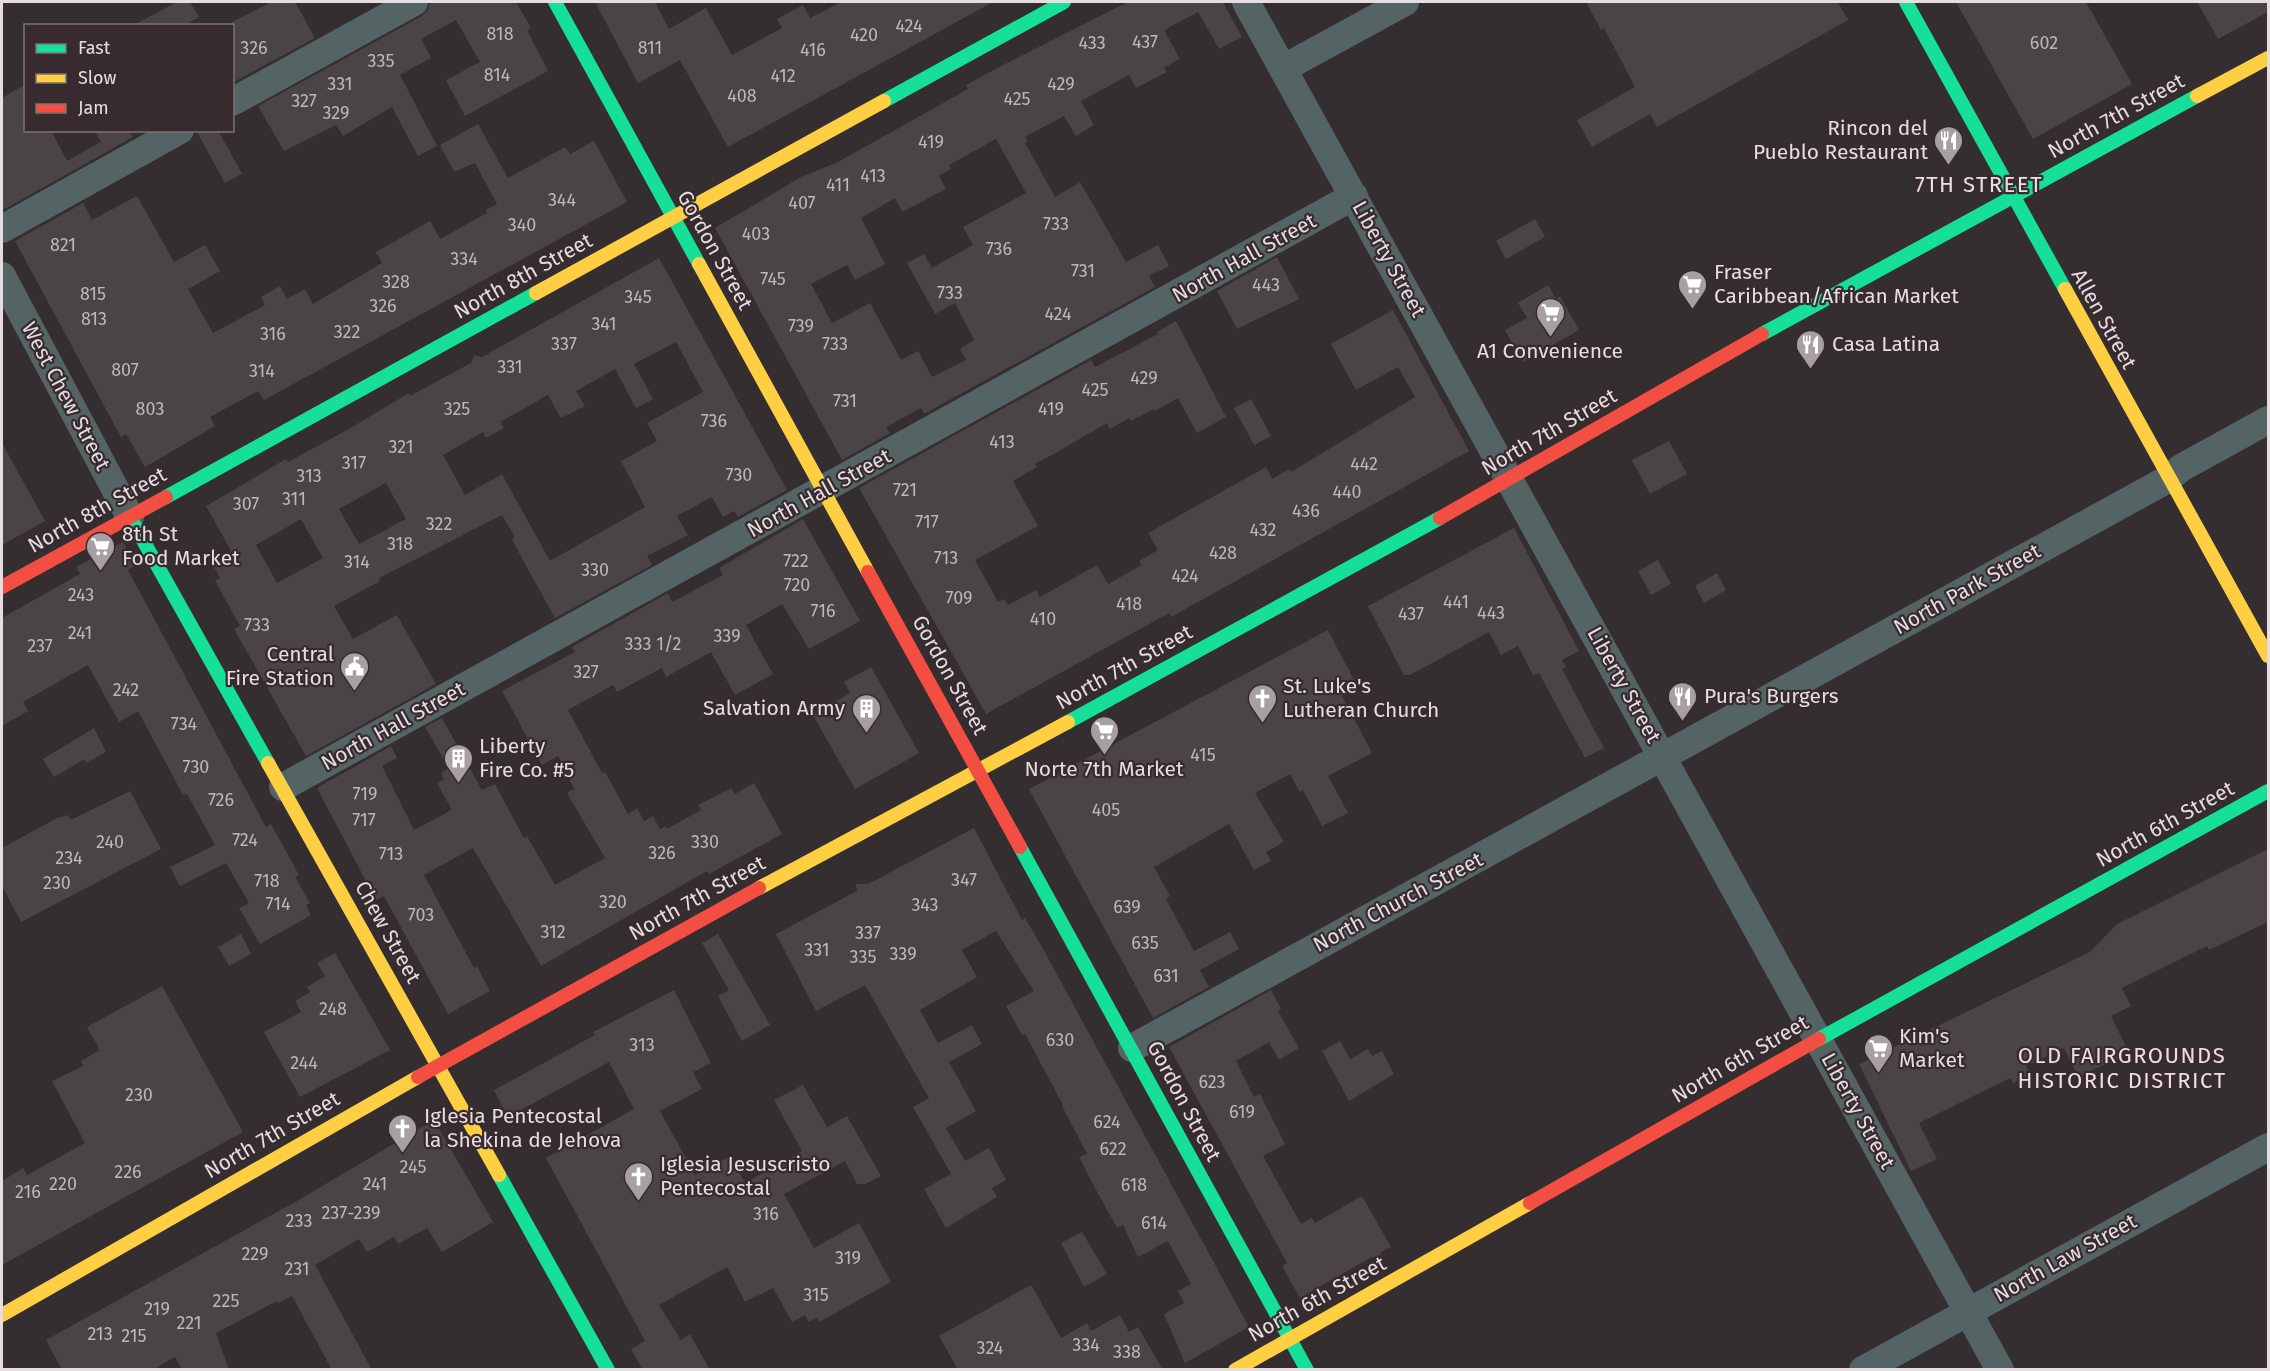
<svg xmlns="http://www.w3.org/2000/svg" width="2270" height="1371" viewBox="0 0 2270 1371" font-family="'Fira Sans',sans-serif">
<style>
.building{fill:#4a4446;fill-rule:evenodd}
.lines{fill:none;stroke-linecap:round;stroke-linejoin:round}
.street{stroke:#546364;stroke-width:28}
.fast{stroke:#16e098;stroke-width:14}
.slow{stroke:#ffcf43;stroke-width:14}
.jam{stroke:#f24e42;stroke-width:14}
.labels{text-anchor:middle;stroke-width:4.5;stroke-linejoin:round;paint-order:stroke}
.number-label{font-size:18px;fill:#beb7b9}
.street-label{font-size:21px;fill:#e5dddf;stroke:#382b2f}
.poi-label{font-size:21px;fill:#e5dddf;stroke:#382b2f;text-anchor:start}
.neighbourhood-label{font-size:22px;letter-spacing:1.5px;fill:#eedee3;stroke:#382b2f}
</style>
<rect width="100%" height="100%" fill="#352e30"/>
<g class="building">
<polygon points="177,2 190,2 199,17 182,26 132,26"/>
<polygon points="271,2 295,2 315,38 232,83 232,22"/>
<polygon points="430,2 516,2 531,28 527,30 548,71 465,116 446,80 480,62 456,20 421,39 431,58 400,75 437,146 418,156 392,107 343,136 336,125 284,151 258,106 422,16 428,10"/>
<polygon points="595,2 655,2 669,29 706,8 732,55 782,28 777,19 803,5 810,18 841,2 993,2 728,147 680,60 638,83"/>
<path d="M1128,2h95l19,35 -23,12 -21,-37 -34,18 16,29 -16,9 3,4 -31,16 -7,-13 -48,26 13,24 -18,11 -12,-20 -39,21 3,5 -3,1 30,54 25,-15 46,80 32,-17 11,21 -20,10 6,11 -231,127 -3,-6 -35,19 4,6 -48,27 -127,-232 86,-51 37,-15 130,-73 -2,-4 35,-19zM996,139l30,54 -63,34 10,18 -41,23 -8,-14 -17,9 28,51 20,-11 19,37 -14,9 6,11 -34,17 -14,-26 -17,9 -31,-57 -38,20 -21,-39 36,-19 8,15 30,-16 -24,-46 34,-20 7,14 44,-23 -7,-13 12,-7 -2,-4z"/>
<polygon points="1586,2 1838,2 1848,20 1657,127 1650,114 1592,147 1577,120 1635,87 1604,28 1601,30"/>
<polygon points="1956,2 2086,2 2132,84 2033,139"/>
<polygon points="2197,2 2268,2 2268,12 2218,39"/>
<polygon points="26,84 26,130 51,130 67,161 101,142 94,130 129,130 133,137 3,210 2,98"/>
<polygon points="478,124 508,178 565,147 570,154 594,141 627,202 264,400 258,391 210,417 215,426 145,467 126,434 121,437 15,241 83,203 92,220 137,196 174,262 205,245 220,271 188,289 213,333 265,305 261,297 280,286 287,299 305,289 313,304 382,263 376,252 430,221 440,239 487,213 486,210 497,204 475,163 454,172 440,145"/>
<polygon points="196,130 218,130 242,174 225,183"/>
<polygon points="1535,219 1545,237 1506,259 1496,241"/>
<polygon points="1277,257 1299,299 1237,329 1217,291"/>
<path d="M659,258l128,232 -49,27 -4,-6 -11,6 -11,-20 -35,19 11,19 -41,21 5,9 -97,53 -36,-65 -7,-14 3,-2 -13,-22 -123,63 1,3 -46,25 19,33 44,-24 39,69 -130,72 -72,-127 6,-3 -25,-45 5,-3 -6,-11 3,-8 14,-8 -25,-45 80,-47 2,3 61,-33 60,-36 1,3 61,-33 3,-8 8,2zM676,342l27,50 -56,31 10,18 -36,20 24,46 -95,54 -48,-87 -37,21 -22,-40 40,-23 3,6 18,-10 -4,-6 48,-27 13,23 24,-12 -9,-15 39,-22 21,39 17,-9 -19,-35zM386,483l20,36 -47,25 -20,-35zM301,519l22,39 -46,25 -21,-38z"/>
<polygon points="1548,285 1556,299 1560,296 1579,330 1523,362 1505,330 1527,318 1518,303"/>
<polygon points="1393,310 1469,451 1171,617 1169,613 986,714 859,488 1091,360 1095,367 1158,334 1157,332 1176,321 1226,417 1197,433 1178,398 1155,411 1154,409 1131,421 1129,418 1110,429 1107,423 1052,455 1035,464 1037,467 1013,481 1038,526 975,560 998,602 1004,599 1008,605 1036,590 1040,597 1097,565 1108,584 1142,565 1139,561 1158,550 1148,533 1266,467 1272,479 1289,469 1291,472 1415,397 1398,367 1356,390 1331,344"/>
<polygon points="1251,399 1271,436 1254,445 1234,408"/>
<polygon points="1669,441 1687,474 1650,494 1632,460"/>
<polygon points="2,443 45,521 2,545"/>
<polygon points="803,519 860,621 809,649 782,604 746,625 773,674 735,695 711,652 666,677 662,668 617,692 613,685 568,710 602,773 605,772 628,814 637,808 644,821 653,816 660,829 665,826 667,829 701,810 698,805 731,788 735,794 754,783 782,834 709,874 707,871 541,966 473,848 424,875 474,968 477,966 490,991 448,1014 384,896 376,900 317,788 391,746 397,758 382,766 414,830 452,810 437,783 444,779 441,773 449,768 425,727 442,718 482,790 495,784 524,838 527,836 555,885 605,858 567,793 574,789 558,756 542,765 502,691 575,652 572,647 668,593 672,602 723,575 719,568"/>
<polygon points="1514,528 1579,651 1562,660 1566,667 1562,669 1604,748 1585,758 1539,673 1533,675 1518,646 1501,655 1489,632 1410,675 1404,675 1368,606"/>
<polygon points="123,542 136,565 128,570 266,827 271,824 299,875 295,877 310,903 306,905 311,915 260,944 239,908 249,903 226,863 180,886 170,867 215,845 187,794 183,795 138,711 119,722 88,665 23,702 28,711 2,726 2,618 80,574 76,567"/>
<polygon points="1658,560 1671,584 1651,595 1638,571"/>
<polygon points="1717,573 1726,590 1704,603 1695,586"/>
<polygon points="1328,630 1358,688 1342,696 1372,753 1328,776 1348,813 1322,826 1303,790 1300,792 1290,774 1255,793 1284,842 1266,852 1271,861 1254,870 1229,824 1154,867 1170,896 1166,899 1194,951 1230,932 1239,949 1200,970 1209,987 1153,1018 1029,789"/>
<polygon points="871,667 919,753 855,789 813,715 850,693 844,682"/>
<polygon points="94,728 106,752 86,763 85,759 54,777 43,759"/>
<polygon points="130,791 161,849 21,922 2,886 2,848 57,818 68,815 71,820"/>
<polygon points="974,828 1022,920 1025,918 1042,947 1249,1327 1185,1363 1164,1314 1184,1303 1178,1291 1191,1284 1168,1241 1138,1257 1123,1225 1117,1228 1094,1186 1079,1157 1087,1154 1062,1106 1063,1105 1025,1034 1022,1035 1006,1006 1034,991 996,931 962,950 977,977 920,1010 938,1043 972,1025 982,1044 949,1062 976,1111 946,1128 965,1161 989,1148 1006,1180 992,1188 997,1197 946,1228 924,1189 951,1174 913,1107 929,1098 865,985 816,1011 776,934 857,891 856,884 868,884"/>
<polygon points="2268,849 2268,922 2209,950 2207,946 2122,988 2131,1006 2111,1016 2129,1053 2078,1077 2064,1048 2026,1066 2030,1075 2013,1083 2010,1078 1919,1123 1937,1159 1911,1171 1859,1064 2090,952 2117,924"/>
<polygon points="241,934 251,954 229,966 218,947"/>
<polygon points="718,934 770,1025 742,1041 718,996 729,990 702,943"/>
<polygon points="335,953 390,1050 300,1097 264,1032 301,1012 295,1001 310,992 307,987 325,976 317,963"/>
<polygon points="162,986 243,1132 2,1265 2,1181 23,1168 27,1175 85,1143 52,1081 83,1066 81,1061 100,1050 87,1027"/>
<polygon points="674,990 711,1063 693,1072 702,1089 660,1111 695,1175 730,1156 745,1183 802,1151 774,1100 803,1085 827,1127 847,1116 881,1176 865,1184 857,1184 845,1161 784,1194 814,1248 859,1223 891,1282 819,1322 817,1318 808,1322 805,1315 792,1322 773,1288 745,1302 727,1267 659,1305 681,1340 690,1334 710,1370 643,1370 631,1349 645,1341 546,1158 634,1109 609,1062 508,1117 494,1090 595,1035 593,1032"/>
<polygon points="1271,990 1281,1009 1278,1011 1299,1048 1279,1060 1269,1042 1236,1061 1254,1097 1260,1094 1285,1144 1263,1156 1301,1224 1312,1218 1315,1223 1362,1196 1391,1247 1381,1252 1379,1260 1372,1257 1300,1298 1282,1266 1287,1263 1169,1047"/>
<polygon points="1340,1041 1350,1059 1368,1049 1372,1056 1382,1051 1394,1074 1349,1101 1322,1051"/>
<polygon points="434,1120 493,1222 442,1252 427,1228 398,1244 394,1237 367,1252 359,1239 315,1265 372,1370 332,1370 292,1296 278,1303 277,1301 216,1333 229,1370 182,1370 175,1357 152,1370 62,1370 46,1340 297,1201"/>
<polygon points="1082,1232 1107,1274 1084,1287 1061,1243"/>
<polygon points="1029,1286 1032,1286 1061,1338 1087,1323 1091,1331 1120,1315 1129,1332 1138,1327 1163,1370 958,1370 939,1336"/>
</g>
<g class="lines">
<g class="street">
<polyline points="1246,2 2000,1370"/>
<polyline points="1284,68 1405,2"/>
<polyline points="232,102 414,2"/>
<polyline points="2,229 180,130"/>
<polyline points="2,276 130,517"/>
<polyline points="283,787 1354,196"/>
<polyline points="1132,1048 2168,479 2181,468 2268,420"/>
<polyline points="1863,1370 2268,1147"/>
</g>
<g class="fast">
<polyline points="555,2 699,264"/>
<polyline points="1906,2 2065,289"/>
<polyline points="884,101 1064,2"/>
<polyline points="1762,334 2197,96"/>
<polyline points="166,497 536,293"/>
<polyline points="130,517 268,763"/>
<polyline points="1068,722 1440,518"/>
<polyline points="1020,847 1307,1370"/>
<polyline points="1819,1039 2268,791"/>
<polyline points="499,1175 608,1370"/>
</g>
<g class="slow">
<polyline points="2197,96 2268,58"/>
<polyline points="699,264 868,572"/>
<polyline points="2065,289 2268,656"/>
<polyline points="536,293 884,101"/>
<polyline points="268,763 499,1175"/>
<polyline points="759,888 1068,722"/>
<polyline points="2,1315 418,1077"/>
<polyline points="1235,1370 1530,1203"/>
</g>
<g class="jam">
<polyline points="1440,518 1762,334"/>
<polyline points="868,572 1020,847"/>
<polyline points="2,587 166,497"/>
<polyline points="418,1077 759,888"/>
<polyline points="1530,1203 1819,1039"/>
</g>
</g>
<defs>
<symbol id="restaurant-pin" viewBox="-11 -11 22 30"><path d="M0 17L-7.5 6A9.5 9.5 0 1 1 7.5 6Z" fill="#a7a0a2" stroke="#382b2f"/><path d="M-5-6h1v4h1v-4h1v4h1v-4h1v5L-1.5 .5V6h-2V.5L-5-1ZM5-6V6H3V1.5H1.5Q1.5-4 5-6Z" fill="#fff"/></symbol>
<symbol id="supermarket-pin" viewBox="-11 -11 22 30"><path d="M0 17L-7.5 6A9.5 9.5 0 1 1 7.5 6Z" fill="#a7a0a2" stroke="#382b2f"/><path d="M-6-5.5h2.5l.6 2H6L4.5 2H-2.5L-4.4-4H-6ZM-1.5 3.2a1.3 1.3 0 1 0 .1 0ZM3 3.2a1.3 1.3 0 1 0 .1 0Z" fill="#fff"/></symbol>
<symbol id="civic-pin" viewBox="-11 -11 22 30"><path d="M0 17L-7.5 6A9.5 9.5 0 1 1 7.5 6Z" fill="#a7a0a2" stroke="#382b2f"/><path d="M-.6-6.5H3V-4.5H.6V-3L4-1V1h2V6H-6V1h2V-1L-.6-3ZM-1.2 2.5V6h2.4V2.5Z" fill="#fff"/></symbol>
<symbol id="church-pin" viewBox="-11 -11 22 30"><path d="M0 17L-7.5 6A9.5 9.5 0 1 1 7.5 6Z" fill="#a7a0a2" stroke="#382b2f"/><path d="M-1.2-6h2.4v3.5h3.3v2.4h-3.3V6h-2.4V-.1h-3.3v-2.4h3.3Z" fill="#fff"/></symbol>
<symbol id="building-pin" viewBox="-11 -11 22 30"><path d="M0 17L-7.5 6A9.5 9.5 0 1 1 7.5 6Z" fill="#a7a0a2" stroke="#382b2f"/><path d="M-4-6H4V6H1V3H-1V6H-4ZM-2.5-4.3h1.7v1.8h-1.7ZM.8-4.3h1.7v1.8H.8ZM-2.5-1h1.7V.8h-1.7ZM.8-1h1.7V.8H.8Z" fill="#fff"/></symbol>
</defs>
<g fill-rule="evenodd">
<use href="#restaurant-pin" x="1932" y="124" width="33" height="45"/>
<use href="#supermarket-pin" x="1676" y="268" width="33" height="45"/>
<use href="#supermarket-pin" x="1534" y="296" width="33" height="45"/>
<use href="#restaurant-pin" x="1794" y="328" width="33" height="45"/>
<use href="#supermarket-pin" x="84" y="530" width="33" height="45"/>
<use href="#civic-pin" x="338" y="650" width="33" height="45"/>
<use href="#restaurant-pin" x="1666" y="680" width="33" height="45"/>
<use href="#church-pin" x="1246" y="682" width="33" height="45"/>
<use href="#building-pin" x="850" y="692" width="33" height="45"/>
<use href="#supermarket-pin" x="1088" y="714" width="33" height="45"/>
<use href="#building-pin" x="442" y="742" width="33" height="45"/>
<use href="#supermarket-pin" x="1862" y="1032" width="33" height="45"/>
<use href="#church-pin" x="386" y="1112" width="33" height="45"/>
<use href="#church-pin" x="622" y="1160" width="33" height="45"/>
</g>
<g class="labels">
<g class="number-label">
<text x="909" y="32">424</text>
<text x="500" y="40">818</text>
<text x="864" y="41">420</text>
<text x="1145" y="48">437</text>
<text x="1092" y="49">433</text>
<text x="2044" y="49">602</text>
<text x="254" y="54">326</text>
<text x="650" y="54">811</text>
<text x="813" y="56">416</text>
<text x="381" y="67">335</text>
<text x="497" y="81">814</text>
<text x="783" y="82">412</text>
<text x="340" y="90">331</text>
<text x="1061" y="90">429</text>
<text x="742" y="102">408</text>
<text x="1017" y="105">425</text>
<text x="304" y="107">327</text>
<text x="336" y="119">329</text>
<text x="931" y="148">419</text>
<text x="873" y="182">413</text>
<text x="838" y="191">411</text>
<text x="562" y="206">344</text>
<text x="802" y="209">407</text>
<text x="1056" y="230">733</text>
<text x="522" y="231">340</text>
<text x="756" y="240">403</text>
<text x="63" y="251">821</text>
<text x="999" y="255">736</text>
<text x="464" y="265">334</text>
<text x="1083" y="277">731</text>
<text x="773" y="285">745</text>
<text x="396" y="288">328</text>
<text x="1266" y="291">443</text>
<text x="950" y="299">733</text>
<text x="93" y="300">815</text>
<text x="638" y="303">345</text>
<text x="383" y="312">326</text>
<text x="1058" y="320">424</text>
<text x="94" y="325">813</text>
<text x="604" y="330">341</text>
<text x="801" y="332">739</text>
<text x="347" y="338">322</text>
<text x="273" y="340">316</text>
<text x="564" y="350">337</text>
<text x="835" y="350">733</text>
<text x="510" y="373">331</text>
<text x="125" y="376">807</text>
<text x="262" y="377">314</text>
<text x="1144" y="384">429</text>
<text x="1095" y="396">425</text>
<text x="845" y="407">731</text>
<text x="150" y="415">803</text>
<text x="457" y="415">325</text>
<text x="1051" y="415">419</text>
<text x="714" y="427">736</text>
<text x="1002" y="448">413</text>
<text x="401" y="453">321</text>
<text x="354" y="469">317</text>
<text x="1364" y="470">442</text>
<text x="739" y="481">730</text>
<text x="309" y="482">313</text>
<text x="905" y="496">721</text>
<text x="1347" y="498">440</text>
<text x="294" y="505">311</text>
<text x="246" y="510">307</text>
<text x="1306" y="517">436</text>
<text x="927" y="528">717</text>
<text x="439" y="530">322</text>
<text x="1263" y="536">432</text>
<text x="400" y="550">318</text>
<text x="1223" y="559">428</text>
<text x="946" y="564">713</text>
<text x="796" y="567">722</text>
<text x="357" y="568">314</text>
<text x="595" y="576">330</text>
<text x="1185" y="582">424</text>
<text x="797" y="591">720</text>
<text x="81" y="601">243</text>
<text x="959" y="604">709</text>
<text x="1456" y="608">441</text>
<text x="1129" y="610">418</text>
<text x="823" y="617">716</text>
<text x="1491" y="619">443</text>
<text x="1411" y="620">437</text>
<text x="1043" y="625">410</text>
<text x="257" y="631">733</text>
<text x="80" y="639">241</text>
<text x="727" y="642">339</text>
<text x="653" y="650">333 1/2</text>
<text x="40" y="652">237</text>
<text x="586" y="678">327</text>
<text x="126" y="696">242</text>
<text x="184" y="730">734</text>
<text x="1203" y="761">415</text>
<text x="196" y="773">730</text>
<text x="365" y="800">719</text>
<text x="221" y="806">726</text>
<text x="1106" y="816">405</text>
<text x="364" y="826">717</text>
<text x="245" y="846">724</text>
<text x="110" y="848">240</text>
<text x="705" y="848">330</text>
<text x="662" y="859">326</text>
<text x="391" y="860">713</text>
<text x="69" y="864">234</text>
<text x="964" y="886">347</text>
<text x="267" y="887">718</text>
<text x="57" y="889">230</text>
<text x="613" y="908">320</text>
<text x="278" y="910">714</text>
<text x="925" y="911">343</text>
<text x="1127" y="913">639</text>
<text x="421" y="921">703</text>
<text x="553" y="938">312</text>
<text x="868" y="939">337</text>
<text x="1145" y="949">635</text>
<text x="817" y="956">331</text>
<text x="903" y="960">339</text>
<text x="863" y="963">335</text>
<text x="1166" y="982">631</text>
<text x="333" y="1015">248</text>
<text x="1060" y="1046">630</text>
<text x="642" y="1051">313</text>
<text x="304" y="1069">244</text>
<text x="1212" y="1088">623</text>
<text x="139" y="1101">230</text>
<text x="1242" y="1118">619</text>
<text x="1107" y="1128">624</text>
<text x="1113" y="1155">622</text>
<text x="413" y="1173">245</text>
<text x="128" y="1178">226</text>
<text x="63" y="1190">220</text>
<text x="375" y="1190">241</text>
<text x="1134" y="1191">618</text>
<text x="28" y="1198">216</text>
<text x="351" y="1219">237-239</text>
<text x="766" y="1220">316</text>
<text x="299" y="1227">233</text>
<text x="1154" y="1229">614</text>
<text x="255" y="1260">229</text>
<text x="848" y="1264">319</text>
<text x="297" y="1275">231</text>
<text x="816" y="1301">315</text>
<text x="226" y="1307">225</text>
<text x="157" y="1315">219</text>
<text x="189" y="1329">221</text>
<text x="100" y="1340">213</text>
<text x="134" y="1342">215</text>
<text x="1086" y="1351">334</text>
<text x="990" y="1354">324</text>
<text x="1127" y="1358">338</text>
</g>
<g class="street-label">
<text transform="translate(2116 116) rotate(-29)" y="7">North 7th Street</text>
<text transform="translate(715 250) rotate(61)" y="7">Gordon Street</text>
<text transform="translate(1244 258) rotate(-29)" y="7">North Hall Street</text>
<text transform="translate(1389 259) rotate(61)" y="7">Liberty Street</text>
<text transform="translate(523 276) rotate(-29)" y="7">North 8th Street</text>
<text transform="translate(2104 319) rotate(61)" y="7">Allen Street</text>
<text transform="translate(66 396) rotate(62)" y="7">West Chew Street</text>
<text transform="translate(1549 432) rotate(-30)" y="7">North 7th Street</text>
<text transform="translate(819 493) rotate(-29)" y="7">North Hall Street</text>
<text transform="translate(97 510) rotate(-29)" y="7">North 8th Street</text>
<text transform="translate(1967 589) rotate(-29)" y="7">North Park Street</text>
<text transform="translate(1124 667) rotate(-29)" y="7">North 7th Street</text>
<text transform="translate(950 675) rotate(61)" y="7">Gordon Street</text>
<text transform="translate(1624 685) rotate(61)" y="7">Liberty Street</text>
<text transform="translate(393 726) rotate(-29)" y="7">North Hall Street</text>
<text transform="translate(2165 824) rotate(-29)" y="7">North 6th Street</text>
<text transform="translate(697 898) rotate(-29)" y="7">North 7th Street</text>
<text transform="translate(1398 902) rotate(-28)" y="7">North Church Street</text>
<text transform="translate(388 932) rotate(61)" y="7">Chew Street</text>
<text transform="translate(1740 1059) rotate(-30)" y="7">North 6th Street</text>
<text transform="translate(1184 1101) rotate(62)" y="7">Gordon Street</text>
<text transform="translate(1858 1111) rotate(61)" y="7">Liberty Street</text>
<text transform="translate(272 1135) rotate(-30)" y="7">North 7th Street</text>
<text transform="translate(2065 1258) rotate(-29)" y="7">North Law Street</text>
<text transform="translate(1317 1299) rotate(-29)" y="7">North 6th Street</text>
</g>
<g class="poi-label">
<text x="1928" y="135" text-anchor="end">Rincon del<tspan x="1928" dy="24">Pueblo Restaurant</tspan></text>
<text x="1714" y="279">Fraser<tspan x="1714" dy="24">Caribbean/African Market</tspan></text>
<text x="1832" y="351">Casa Latina</text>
<text x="1550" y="358" text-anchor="middle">A1 Convenience</text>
<text x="122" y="541">8th St<tspan x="122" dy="24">Food Market</tspan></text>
<text x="334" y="661" text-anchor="end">Central<tspan x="334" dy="24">Fire Station</tspan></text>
<text x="1283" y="693">St. Luke's<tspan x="1283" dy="24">Lutheran Church</tspan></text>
<text x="1704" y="703">Pura's Burgers</text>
<text x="845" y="715" text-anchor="end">Salvation Army</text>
<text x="479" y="753">Liberty<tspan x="479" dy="24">Fire Co. #5</tspan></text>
<text x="1104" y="776" text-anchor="middle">Norte 7th Market</text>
<text x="1899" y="1043">Kim's<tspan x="1899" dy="24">Market</tspan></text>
<text x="424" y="1123">Iglesia Pentecostal<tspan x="424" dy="24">la Shekina de Jehova</tspan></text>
<text x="660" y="1171">Iglesia Jesuscristo<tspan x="660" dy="24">Pentecostal</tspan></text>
</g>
<g class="neighbourhood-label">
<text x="1979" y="192">7TH STREET</text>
<text x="2122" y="1063">OLD FAIRGROUNDS<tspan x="2122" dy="25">HISTORIC DISTRICT</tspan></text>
</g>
</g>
<rect width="2270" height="1371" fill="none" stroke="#e5dddf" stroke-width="6"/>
<rect x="24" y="24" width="210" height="108" fill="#382b2f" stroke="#7d7275" stroke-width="1.5"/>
<rect x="36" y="44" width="30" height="9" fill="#16e098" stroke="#7d7275" stroke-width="1.5"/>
<text x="78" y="54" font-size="18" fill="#e5dddf">Fast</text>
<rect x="36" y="74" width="30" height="9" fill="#ffcf43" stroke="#7d7275" stroke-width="1.5"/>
<text x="78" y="84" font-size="18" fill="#e5dddf">Slow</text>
<rect x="36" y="104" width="30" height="9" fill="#f24e42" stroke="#7d7275" stroke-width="1.5"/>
<text x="78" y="114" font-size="18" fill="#e5dddf">Jam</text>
</svg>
